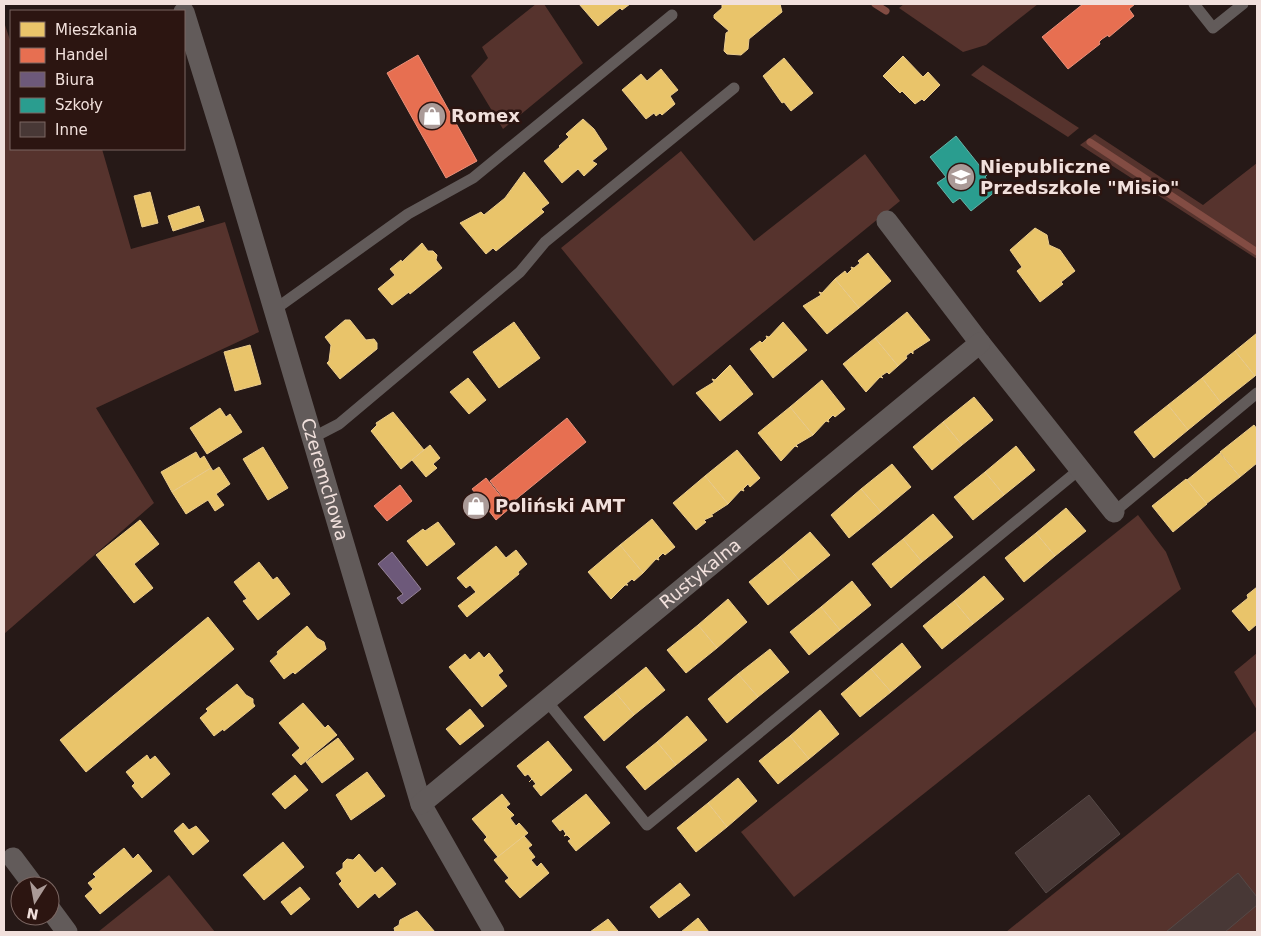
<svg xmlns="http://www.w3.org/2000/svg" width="1261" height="936" viewBox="0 0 1261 936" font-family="'DejaVu Sans',sans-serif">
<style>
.green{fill:#56332d}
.homes{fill:#e9c46a;stroke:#ebcc8c}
.shops{fill:#e76f51;stroke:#ea917b}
.offices{fill:#6d597a;stroke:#958297}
.schools{fill:#2a9d8f;stroke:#66b1a6}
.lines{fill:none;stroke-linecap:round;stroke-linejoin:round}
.stream{stroke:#824c43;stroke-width:7}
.building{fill:#483836;stroke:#554947}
.service{stroke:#625b5a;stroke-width:11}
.minor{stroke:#625b5a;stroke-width:21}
.labels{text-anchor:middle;stroke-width:5;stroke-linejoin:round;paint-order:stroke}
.poi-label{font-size:18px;font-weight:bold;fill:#f1e0dc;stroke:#2c1511;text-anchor:start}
.street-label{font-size:18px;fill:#f1e0dc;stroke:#2c1511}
</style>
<rect width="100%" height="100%" fill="#261917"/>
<g class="green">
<polygon points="536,4 544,4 583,63 503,129 471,76 488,58 482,47"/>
<polygon points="904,4 1038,4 986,45 963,52 899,8"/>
<polygon points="4,22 11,43 11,149 102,149 131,249 225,222 259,332 96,408 154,503 4,634"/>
<polygon points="983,65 1079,128 1068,137 971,75"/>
<polygon points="1095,134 1203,205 1257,163 1257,259 1080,145"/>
<polygon points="681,151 754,241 865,154 900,201 673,386 561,248"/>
<polygon points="1138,515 1166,552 1181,589 794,897 741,832"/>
<polygon points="1257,653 1257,710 1234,672"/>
<polygon points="1257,730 1257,932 1006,932"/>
<polygon points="169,875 215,932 98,932"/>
</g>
<g class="homes">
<polygon points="579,4 630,4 622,10 620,8 598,26"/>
<polygon points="722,4 780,4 782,12 749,39 748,49 741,55 727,54 724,51 726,33 729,31 714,18 714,15 722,8"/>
<polygon points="903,56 923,77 928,72 940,85 924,101 922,99 915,104 902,91 900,93 883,76"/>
<polygon points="784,58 813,93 791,111 784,102 782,103 763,76"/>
<polygon points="661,69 678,90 670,96 675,104 662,115 660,113 656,116 654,113 646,119 622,90 641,74 647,81"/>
<polygon points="583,119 594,129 607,149 592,161 597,164 584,176 578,169 562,183 544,161 560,147 559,146 569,137 566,134"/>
<polygon points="524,172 549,203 541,209 544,212 496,251 493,248 486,254 460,223 481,212 484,215 505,198"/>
<polygon points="150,192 158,223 142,227 134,196"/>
<polygon points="199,206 204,221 173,231 168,216"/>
<polygon points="1035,228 1047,235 1049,245 1060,250 1075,271 1061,282 1063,284 1040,302 1017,271 1022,267 1010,250"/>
<polygon points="422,243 428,251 433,251 437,255 436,260 442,268 410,294 409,292 392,305 378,289 395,275 390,269 401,260 402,262"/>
<polygon points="868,253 891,281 859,308 835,279 845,271 847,274 852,269 851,267 854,268 860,263 858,261"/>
<polygon points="835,279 859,308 827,334 803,306 821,295 819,292 822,293"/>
<polygon points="907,312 930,340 913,351 913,354 911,352 906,356 907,358 898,366 875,338"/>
<polygon points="345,320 350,320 366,340 374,339 377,343 377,349 340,379 327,363 329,361 331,345 325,337"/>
<polygon points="514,322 540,358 499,388 473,352"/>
<polygon points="783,322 807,350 773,378 750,349 760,341 762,343 767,338 766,336 769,337"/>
<polygon points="1257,333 1257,373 1255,376 1235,351"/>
<polygon points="875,338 898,366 889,374 887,372 881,376 883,378 880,377 866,392 843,364"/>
<polygon points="250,345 261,384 235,391 224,352"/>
<polygon points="1235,351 1255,376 1221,403 1202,378"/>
<polygon points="730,365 753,394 720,421 696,393 714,382 712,379 715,380"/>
<polygon points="468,378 486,400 469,414 450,392"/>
<polygon points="1202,378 1221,403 1188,430 1168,405"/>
<polygon points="822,380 845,409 835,417 833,415 828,420 829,422 826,421 813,435 790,407"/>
<polygon points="974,397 993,420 962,445 943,422"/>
<polygon points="1168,405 1188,430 1154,458 1134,432"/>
<polygon points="790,407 813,435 796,445 798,447 795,446 781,461 758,433"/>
<polygon points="220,408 226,417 230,414 242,432 207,454 190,428"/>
<polygon points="393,412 424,450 401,469 371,431 377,425 376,423"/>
<polygon points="943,422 962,445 932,470 913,447"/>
<polygon points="1254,425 1257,429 1257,463 1240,477 1220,452"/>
<polygon points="430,445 440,458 433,464 437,468 426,477 412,460"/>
<polygon points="1016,446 1035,470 1004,495 985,472"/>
<polygon points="263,447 288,488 268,500 243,459"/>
<polygon points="737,450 760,478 750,487 748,484 743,489 744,491 741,490 728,504 705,476"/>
<polygon points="196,452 200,459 204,456 211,468 172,492 161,472"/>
<polygon points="1220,453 1240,477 1206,504 1187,480"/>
<polygon points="892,464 911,487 881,512 861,489"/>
<polygon points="219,467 230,484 216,494 224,505 215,511 208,500 186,514 172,492 211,468 213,471"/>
<polygon points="985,472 1004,495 973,520 954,497"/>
<polygon points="705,476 728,504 711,515 713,516 704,520 706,522 696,530 673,503"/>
<polygon points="1186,479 1207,504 1173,532 1152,506"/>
<polygon points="861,489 881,512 849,538 831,515"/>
<polygon points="1066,508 1086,531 1055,556 1036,533"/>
<polygon points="933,514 953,537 922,562 903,539"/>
<polygon points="652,519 675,547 665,555 663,553 658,558 659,560 656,559 643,573 620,545"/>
<polygon points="140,520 159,544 134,564 153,588 134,603 96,555"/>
<polygon points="438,522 455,544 427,566 407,541 423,529 425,531"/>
<polygon points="810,532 830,555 799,580 780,557"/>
<polygon points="1036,533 1055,556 1024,582 1005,558"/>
<polygon points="903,539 922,562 891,588 872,564"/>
<polygon points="620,545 643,573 634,581 632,579 626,584 628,585 625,585 611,599 588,572"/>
<polygon points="496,546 506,558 516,550 527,564 518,572 519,574 467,617 458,606 476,592 470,585 466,588 457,578"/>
<polygon points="780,557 799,580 768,605 749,582"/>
<polygon points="259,562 273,580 277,577 290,594 258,620 243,601 247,599 234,582"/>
<polygon points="984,576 1004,599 973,624 954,601"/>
<polygon points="852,581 871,605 840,630 821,607"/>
<polygon points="1257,587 1257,624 1249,631 1232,611 1248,598 1247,595"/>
<polygon points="728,599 747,622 717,648 698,625"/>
<polygon points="954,601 973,624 942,649 923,626"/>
<polygon points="821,607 840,630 809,655 790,632"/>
<polygon points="208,617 234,649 86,772 60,740"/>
<polygon points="698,625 717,648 686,673 667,650"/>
<polygon points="307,626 317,638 324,642 326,649 295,674 293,672 284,679 270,661 278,654 277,652"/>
<polygon points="902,643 921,667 891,692 871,669"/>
<polygon points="770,649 789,672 758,697 738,674"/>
<polygon points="479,652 484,658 489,653 503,671 498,675 507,686 482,707 449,667 465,654 470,660"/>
<polygon points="646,667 665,690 634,715 615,692"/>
<polygon points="871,669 891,692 860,717 841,694"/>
<polygon points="738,674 758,697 727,723 708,699"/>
<polygon points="237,684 246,695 253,699 253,703 255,706 224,731 223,729 214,736 200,718 208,711 206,709"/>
<polygon points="615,692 634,715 604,741 584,717"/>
<polygon points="303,703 325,728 328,725 337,735 301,765 292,755 300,748 279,723"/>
<polygon points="470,709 484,726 460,745 446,729"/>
<polygon points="820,710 839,734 809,759 790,736"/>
<polygon points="687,716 707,740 676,765 657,742"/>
<polygon points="790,736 809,759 778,784 759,761"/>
<polygon points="338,738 354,759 322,783 306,762"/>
<polygon points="548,741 572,770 541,796 533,786 536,784 532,779 529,782 532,779 528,774 525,776 517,766"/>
<polygon points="657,742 676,765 645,790 626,767"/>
<polygon points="147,755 150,760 155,756 170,774 142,798 132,786 135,783 126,772"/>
<polygon points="367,772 385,796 351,820 336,795"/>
<polygon points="295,775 308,790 285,809 272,794"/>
<polygon points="738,778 757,801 727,827 708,803"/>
<polygon points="502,794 510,804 506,807 514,815 510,818 516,826 519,823 528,833 498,857 484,840 487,837 472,819"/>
<polygon points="586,794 610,823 576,851 568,841 571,839 567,835 564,836 566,834 563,829 560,831 552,821"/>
<polygon points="708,803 727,827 696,852 677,828"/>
<polygon points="183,823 189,830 196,826 209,841 193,855 174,831"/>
<polygon points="524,836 532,845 528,848 535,857 531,860 537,867 541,863 549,873 520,898 505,881 509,878 494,860"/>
<polygon points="283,842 304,867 264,900 243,875"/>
<polygon points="124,848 133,859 138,854 152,871 100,914 85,896 93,889 88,883 96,877 93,874"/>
<polygon points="359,854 375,873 382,867 396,884 379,898 375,893 358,908 339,884 342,881 336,873 343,868 343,863 347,859 353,860"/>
<polygon points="680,883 690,895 659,918 650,907"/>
<polygon points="300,887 310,899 291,915 281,902"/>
<polygon points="417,911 435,932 395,932 394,928 399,925 400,920"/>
<polygon points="698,918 709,932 681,932"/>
<polygon points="608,919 618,931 590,932"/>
</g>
<g class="shops">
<polygon points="1083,4 1135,4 1129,9 1134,16 1109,37 1108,35 1102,39 1099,42 1100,44 1068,69 1042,37"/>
<polygon points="418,55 477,161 446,178 387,73"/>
<polygon points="567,418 586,442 509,505 490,481"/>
<polygon points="486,478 510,508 496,520 472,489"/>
<polygon points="400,485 412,501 387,521 374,506"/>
</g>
<polygon class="offices" points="392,552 421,589 402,604 397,598 403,594 378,564"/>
<polygon class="schools" points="956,136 987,175 985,177 996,191 971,211 960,198 953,203 937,183 946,177 930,157"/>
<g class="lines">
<g class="stream">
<polyline points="875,4 886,11"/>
<polyline points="1090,142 1257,252"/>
</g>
</g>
<g class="building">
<polygon points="1089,795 1120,834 1046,893 1015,853"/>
<polygon points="1238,873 1257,897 1257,905 1225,932 1166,932"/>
</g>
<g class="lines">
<g class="service">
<polyline points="1194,4 1213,28 1243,4"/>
<polyline points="274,310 408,214 473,178 672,15"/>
<polyline points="312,438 339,424 520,272 545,242 734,88"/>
<polyline points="1114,512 1257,393"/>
<polyline points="546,700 647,825 1080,469"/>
</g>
<g class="minor">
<path id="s1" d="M184,12l41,132 196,660 73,128"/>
<polyline points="887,221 980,343 1114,512"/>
<path id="s2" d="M421,804l559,-461"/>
<polyline points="13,858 34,886"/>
<polyline points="50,909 67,932"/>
</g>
</g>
<defs>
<symbol id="shop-disc" viewBox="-11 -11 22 22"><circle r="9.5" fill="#aa9a97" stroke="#2c1511"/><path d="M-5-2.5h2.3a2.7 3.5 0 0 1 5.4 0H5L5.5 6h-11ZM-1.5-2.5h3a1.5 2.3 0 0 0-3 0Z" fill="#fff"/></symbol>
<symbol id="school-disc" viewBox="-11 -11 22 22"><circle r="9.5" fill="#aa9a97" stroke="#2c1511"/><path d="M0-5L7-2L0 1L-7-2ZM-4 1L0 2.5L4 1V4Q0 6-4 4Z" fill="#fff"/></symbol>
</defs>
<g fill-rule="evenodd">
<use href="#shop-disc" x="416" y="100" width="32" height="32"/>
<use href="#school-disc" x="945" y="161" width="32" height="32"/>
<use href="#shop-disc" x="460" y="490" width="32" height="32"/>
</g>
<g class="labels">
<g class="poi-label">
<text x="451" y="122">Romex</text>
<text x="980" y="173">Niepubliczne<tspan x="980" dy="21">Przedszkole "Misio"</tspan></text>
<text x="495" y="512">Poliński AMT</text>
</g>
<g class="street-label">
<text dy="6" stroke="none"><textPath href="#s1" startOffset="488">Czeremchowa</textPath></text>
<text dy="6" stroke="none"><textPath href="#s2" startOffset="362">Rustykalna</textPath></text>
</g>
</g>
<rect width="1261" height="936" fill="none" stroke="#f1e0dc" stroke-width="10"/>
<rect x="10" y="10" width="175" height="140" fill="#2c1511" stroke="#7b6662"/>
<rect x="20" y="22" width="25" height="15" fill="#e9c46a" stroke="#7b6662"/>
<text x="55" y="35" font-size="15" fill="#f1e0dc">Mieszkania</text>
<rect x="20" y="48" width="25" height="15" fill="#e76f51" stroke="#7b6662"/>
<text x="55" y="60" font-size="15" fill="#f1e0dc">Handel</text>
<rect x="20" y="72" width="25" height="15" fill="#6d597a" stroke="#7b6662"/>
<text x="55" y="85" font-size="15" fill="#f1e0dc">Biura</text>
<rect x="20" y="98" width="25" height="15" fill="#2a9d8f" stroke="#7b6662"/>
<text x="55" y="110" font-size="15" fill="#f1e0dc">Szkoły</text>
<rect x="20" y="122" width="25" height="15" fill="#483836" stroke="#7b6662"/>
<text x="55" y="135" font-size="15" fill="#f1e0dc">Inne</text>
<g transform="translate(35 901) rotate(191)"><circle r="24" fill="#2c1511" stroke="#7b6662"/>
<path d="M0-4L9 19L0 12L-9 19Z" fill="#aa9a97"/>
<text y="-8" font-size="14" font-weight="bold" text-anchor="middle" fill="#f1e0dc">N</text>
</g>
</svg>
